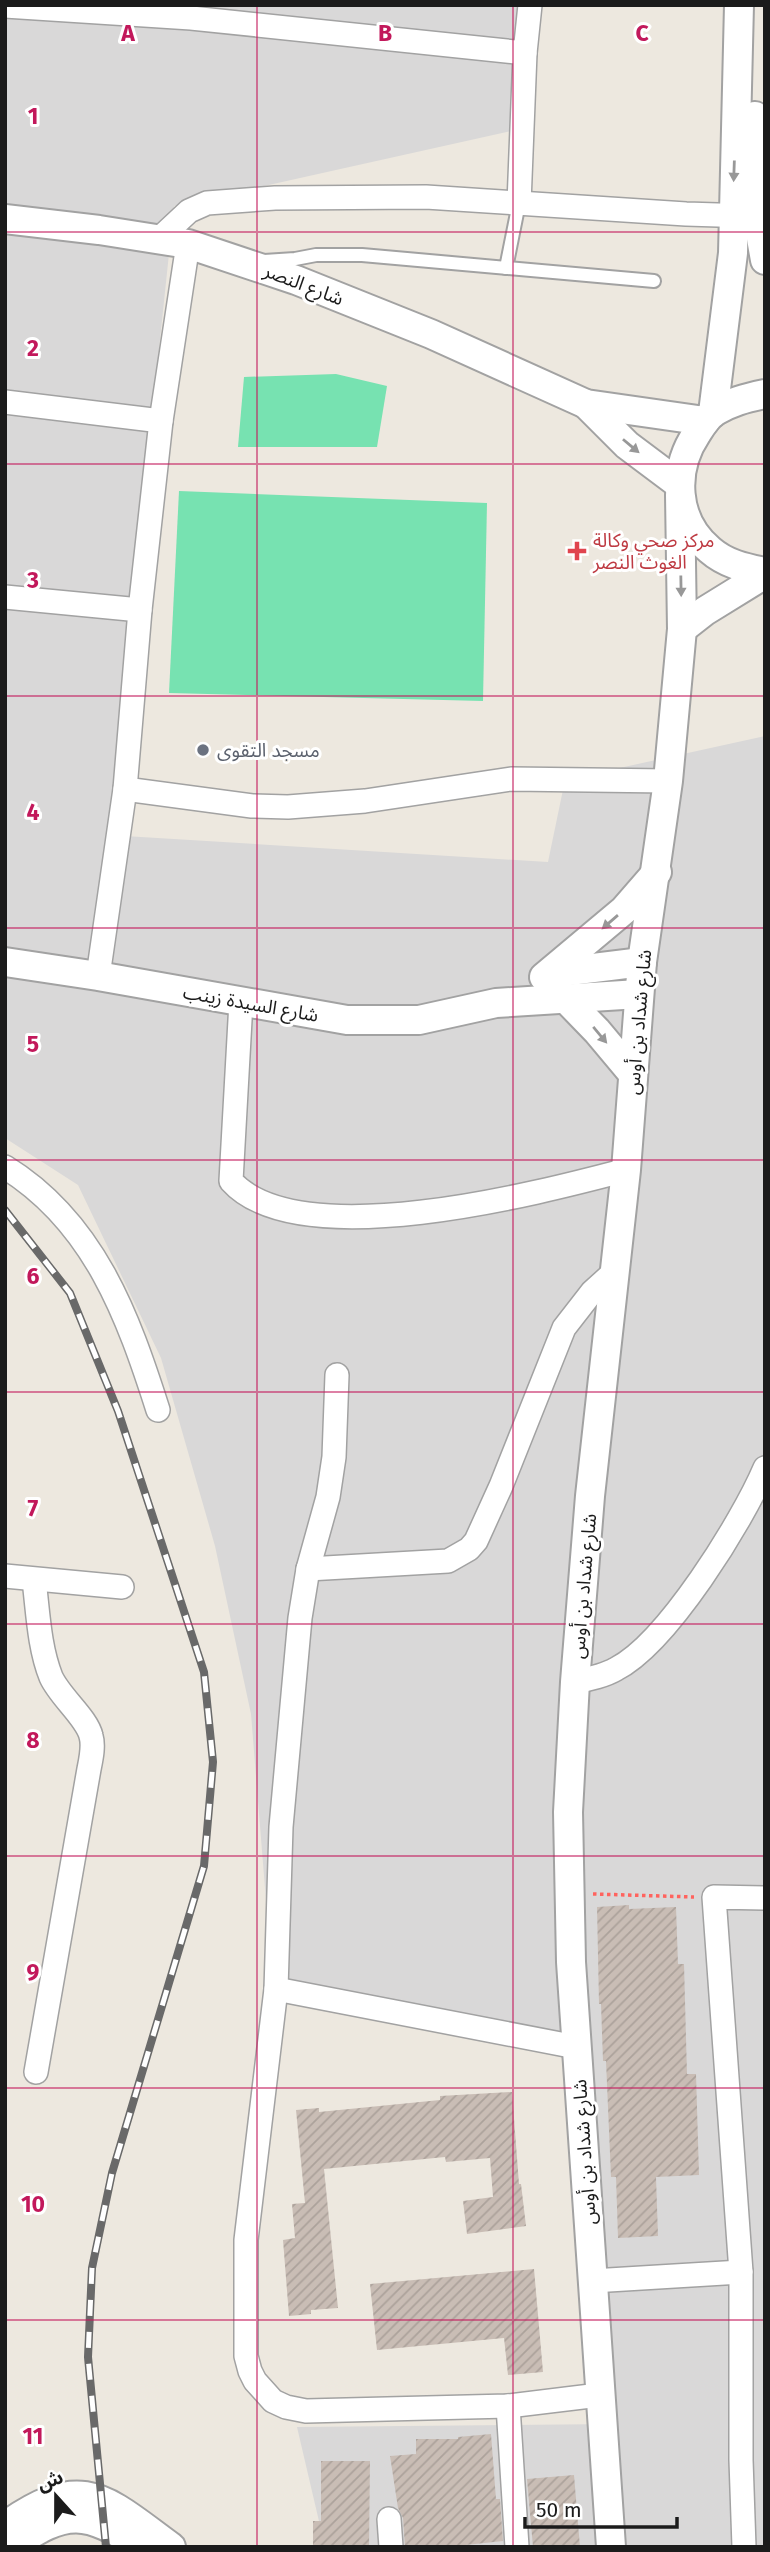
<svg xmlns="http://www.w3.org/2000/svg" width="770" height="2552" viewBox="0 0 770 2552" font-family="'Fira Sans','Noto Sans Arabic',sans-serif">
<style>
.residential{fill:#d9d8d8}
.pitch{fill:#77e2b1}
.building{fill:url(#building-hatch)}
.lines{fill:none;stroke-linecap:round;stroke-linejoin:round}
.service-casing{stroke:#a2a2a2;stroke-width:16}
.minor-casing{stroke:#a2a2a2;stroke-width:26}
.tertiary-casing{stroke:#a2a2a2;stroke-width:32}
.path{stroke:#ff635e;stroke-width:3.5;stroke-dasharray:3.5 3.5;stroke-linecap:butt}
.service{stroke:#fff;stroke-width:12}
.minor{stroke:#fff;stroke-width:23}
.tertiary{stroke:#fff;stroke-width:28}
.rail-casing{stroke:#696969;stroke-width:8}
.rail{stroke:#fff;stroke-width:5;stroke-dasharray:16;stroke-linecap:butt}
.oneway{fill:#989898}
.grid{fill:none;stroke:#c2185b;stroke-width:2;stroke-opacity:0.55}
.health-dot{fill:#e0444e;stroke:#fff;stroke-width:2.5}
.worship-dot{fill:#6b7280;stroke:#fff;stroke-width:2.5}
.labels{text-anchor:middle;stroke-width:6;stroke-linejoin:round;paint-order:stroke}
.street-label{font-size:19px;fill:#1b1b1b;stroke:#fff}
.health-label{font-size:19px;fill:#be3a42;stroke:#fff;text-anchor:start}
.worship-label{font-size:19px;fill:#5b616d;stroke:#fff;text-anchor:start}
.grid-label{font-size:23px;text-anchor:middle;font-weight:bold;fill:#c2185b;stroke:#fff;stroke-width:6;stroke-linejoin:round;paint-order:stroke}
</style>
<defs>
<pattern id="building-hatch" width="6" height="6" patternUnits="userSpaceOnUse" patternTransform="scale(1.75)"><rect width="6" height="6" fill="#c9bdb5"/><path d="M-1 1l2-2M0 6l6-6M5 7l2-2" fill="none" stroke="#aca29b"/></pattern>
</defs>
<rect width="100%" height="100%" fill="#ede8df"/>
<polygon class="residential" points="5,5 532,5 533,126 174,206 108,835 548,862 565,780 765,736 765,2547 325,2547 297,2427 615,2424 582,2062 272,1975 251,1714 215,1546 161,1358 78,1185 5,1138"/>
<g class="pitch">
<polygon points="336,374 387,386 377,447 238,447 244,377"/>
<polygon points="179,491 487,503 483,701 169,693"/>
</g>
<g class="building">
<polygon points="629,1905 629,1909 676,1907 678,1964 684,1964 687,2074 696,2074 699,2175 656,2177 658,2236 618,2238 616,2177 611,2177 606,2061 603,2061 601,2004 599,2004 597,1907"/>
<polygon points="512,2092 519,2184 521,2184 526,2226 467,2234 463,2201 493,2197 490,2158 446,2162 445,2157 324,2169 338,2308 311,2310 311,2314 289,2316 283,2240 295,2238 292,2204 305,2203 296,2110 319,2108 319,2112 440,2100 440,2096"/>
<polygon points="534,2269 543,2372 508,2375 504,2338 377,2350 370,2284"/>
<polygon points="491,2434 496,2499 500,2499 503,2541 447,2547 405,2547 403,2518 398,2508 390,2456 416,2454 416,2439 458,2439 458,2437"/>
<polygon points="321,2461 370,2461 369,2547 313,2546 313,2521 321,2521"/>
<polygon points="574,2475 580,2547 533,2547 527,2479"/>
</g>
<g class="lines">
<defs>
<g id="service">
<polyline points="264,261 295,259 316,255 362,255 654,281"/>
<polyline points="506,268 519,203"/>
</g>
<g id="minor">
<polyline points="5,6 191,18 525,53 530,5"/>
<polyline points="519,203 525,53"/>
<polyline points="159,239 189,211 207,203 275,198 426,197 686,214 750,216"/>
<polyline points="5,402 161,421"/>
<polyline points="5,597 140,610"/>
<polyline points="125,789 252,806 288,807 365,801 511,779 668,781"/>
<polyline points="98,976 125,789 140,610 161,421 188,244"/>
<path d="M241,1002l-10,179c67,75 308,12 395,-11"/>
<path d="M5,1167c89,55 123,149 153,243"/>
<polyline points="337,1375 334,1457 328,1497 308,1569 300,1618 281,1827 276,1989 246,2240 246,2356 250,2371 255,2381 273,2401 286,2407 306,2411 508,2406 599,2395"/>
<polyline points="308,1569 448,1561 469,1549 476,1541 501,1486 564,1328 592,1292 613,1273"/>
<polyline points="5,1576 122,1587"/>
<path d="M34,1580c4,32 5,67 17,97 9,20 36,41 40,59 3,10 0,23 -2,33l-53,303"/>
<path d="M575,1682c14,-3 29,-6 41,-13 51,-26 126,-147 149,-201"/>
<polyline points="276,1989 576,2047"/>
<polyline points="592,2281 741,2272"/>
<polyline points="508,2406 517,2547"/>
<polyline points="389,2519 391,2547"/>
<polyline points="744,2547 741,2460 741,2272 714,1897 765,1898"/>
</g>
<g id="tertiary">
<polyline points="755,116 757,216 765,260"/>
<polyline points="5,219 99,230 188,244 296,280 431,334 586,404 705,421"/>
<path d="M765,394c-19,4 -35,8 -51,18 -8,6 -12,13 -17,21 -25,37 -23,87 13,117 16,14 35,18 55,22"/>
<polyline points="586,404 627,445 679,484"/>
<polyline points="713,413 733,253 739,5"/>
<polyline points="682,629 705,611 765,574"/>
<polyline points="5,962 98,976 347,1020 419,1020 496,1003 639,994"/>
<polyline points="548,976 569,971 642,962"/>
<polyline points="544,977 624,910 657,872"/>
<polyline points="565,998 597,1031 633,1074"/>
<path d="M5,2526c78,-55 99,-28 166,21"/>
<path d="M11,2547c56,-39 75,-37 130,0"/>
<polyline points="611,2547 571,1962 568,1812 575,1682 590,1496 626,1170 642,962 668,781 682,629 680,495"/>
</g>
</defs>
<use href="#service" class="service-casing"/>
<use href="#minor" class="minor-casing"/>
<use href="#tertiary" class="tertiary-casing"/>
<polyline class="path" points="593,1894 694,1897"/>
<use href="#service" class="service"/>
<use href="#minor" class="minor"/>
<use href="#tertiary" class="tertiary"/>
<defs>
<polyline id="rail" points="5,1210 70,1293 118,1411 204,1672 213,1762 204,1866 112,2173 92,2268 88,2357 106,2547"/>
</defs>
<use href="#rail" class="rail-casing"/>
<use href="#rail" class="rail"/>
</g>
<defs><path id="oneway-solid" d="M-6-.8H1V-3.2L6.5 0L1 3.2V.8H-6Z" transform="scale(1.75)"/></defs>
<g class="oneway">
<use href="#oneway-solid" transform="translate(734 171) rotate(92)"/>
<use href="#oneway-solid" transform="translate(631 446) rotate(40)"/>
<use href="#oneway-solid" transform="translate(681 586) rotate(89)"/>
<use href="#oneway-solid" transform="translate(610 922) rotate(139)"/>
<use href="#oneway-solid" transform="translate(600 1035) rotate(50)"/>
</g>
<path class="grid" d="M257,5v2542M513,5v2542M5,232h760M5,464h760M5,696h760M5,928h760M5,1160h760M5,1392h760M5,1624h760M5,1856h760M5,2088h760M5,2320h760"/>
<path class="health-dot" d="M573.5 540.5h7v7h7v7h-7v7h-7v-7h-7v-7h7z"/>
<circle class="worship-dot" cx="203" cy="750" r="7"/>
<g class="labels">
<g class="street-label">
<text transform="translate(304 284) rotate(21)" y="7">شارع النصر</text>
<text transform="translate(251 1003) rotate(10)" y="7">شارع السيدة زينب</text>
<text transform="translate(638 1022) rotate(-85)" y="7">شارع شداد بن أوس</text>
<text transform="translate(583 1586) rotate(-85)" y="7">شارع شداد بن أوس</text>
<text transform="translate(584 2152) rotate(-94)" y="7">شارع شداد بن أوس</text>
</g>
<g class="health-label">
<text x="593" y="547">مركز صحي وكالة<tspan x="593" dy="22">الغوث النصر</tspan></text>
</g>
<g class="worship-label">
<text x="217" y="757">مسجد التقوى</text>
</g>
</g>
<g class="grid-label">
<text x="128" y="41">A</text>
<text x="385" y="41">B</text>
<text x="642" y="41">C</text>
<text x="33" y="124">1</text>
<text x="33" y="356">2</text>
<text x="33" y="588">3</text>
<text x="33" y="820">4</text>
<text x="33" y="1052">5</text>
<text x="33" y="1284">6</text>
<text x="33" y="1516">7</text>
<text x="33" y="1748">8</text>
<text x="33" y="1980">9</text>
<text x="33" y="2212">10</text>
<text x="33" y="2444">11</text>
</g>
<rect width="770" height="2552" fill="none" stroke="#1b1b1b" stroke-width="14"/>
<g transform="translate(56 2496) rotate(339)" stroke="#ffffff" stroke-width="5" paint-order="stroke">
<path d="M0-5L12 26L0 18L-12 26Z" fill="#1b1b1b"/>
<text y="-10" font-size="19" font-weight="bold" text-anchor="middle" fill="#1b1b1b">ش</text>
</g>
<path d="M525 2517v10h152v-10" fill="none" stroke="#1b1b1b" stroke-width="3.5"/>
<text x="536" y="2517" font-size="21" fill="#1b1b1b" stroke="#ffffff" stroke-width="5" paint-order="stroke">50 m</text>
</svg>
